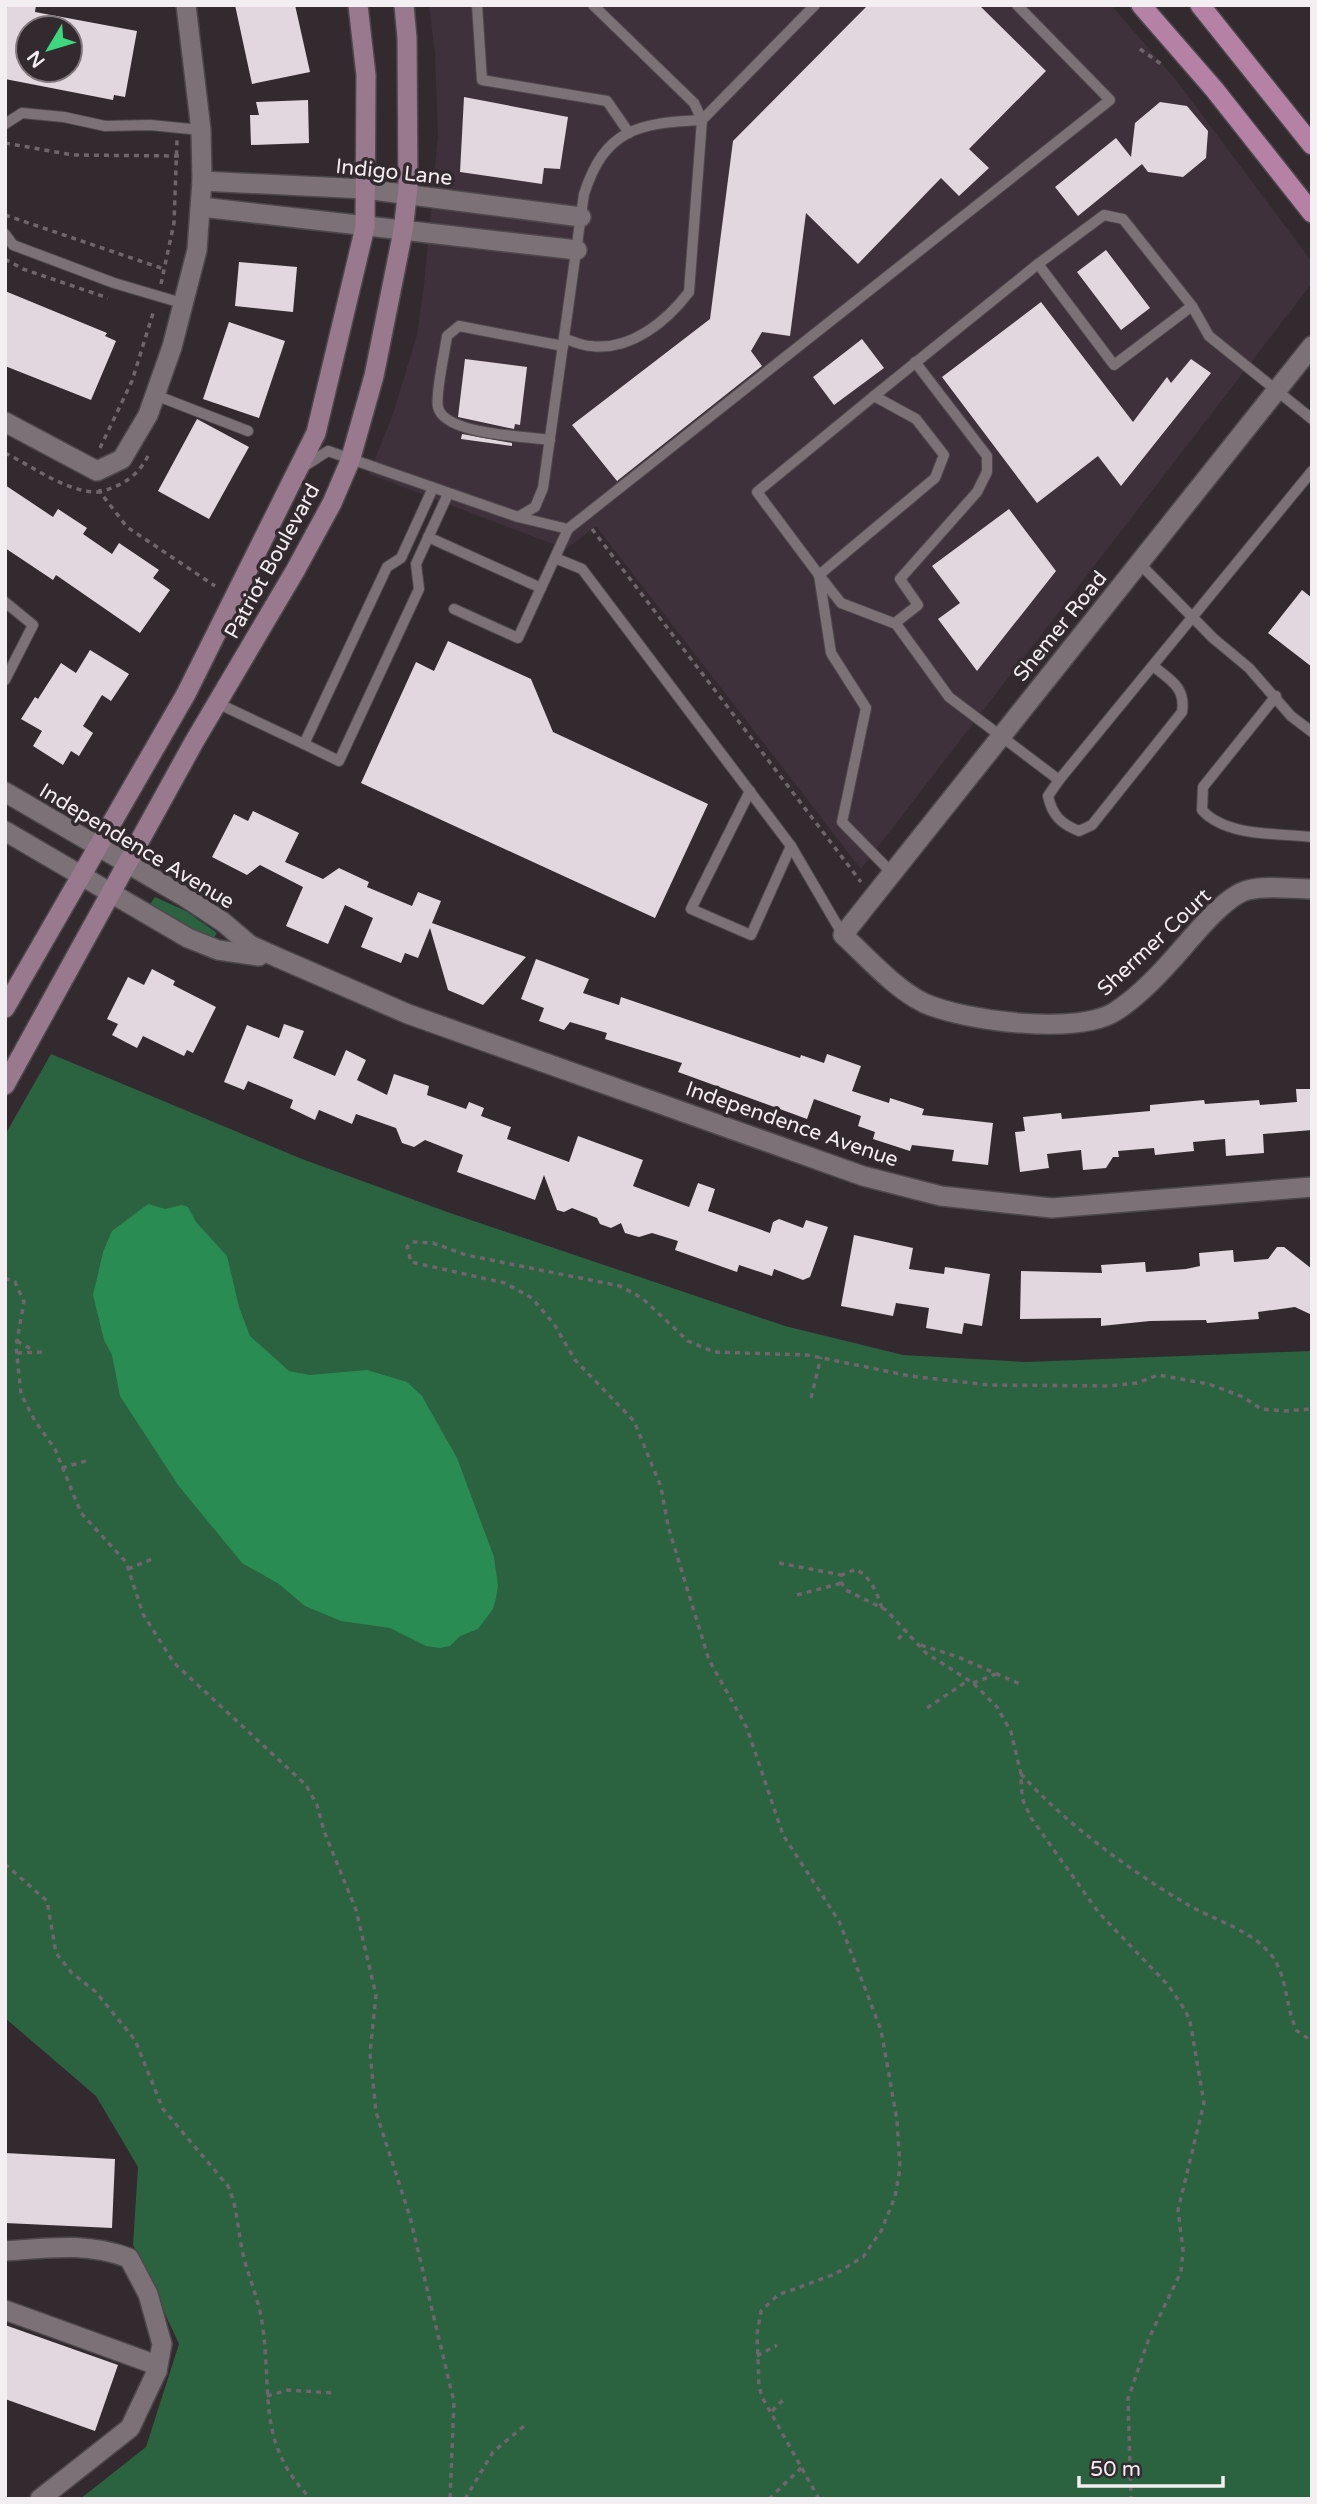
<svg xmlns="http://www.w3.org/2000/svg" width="1317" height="2504" viewBox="0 0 1317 2504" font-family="'Varela Round',sans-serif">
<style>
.built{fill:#3f313b}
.green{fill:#2b623f}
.water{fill:#298c52}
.building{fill:#e2d7de;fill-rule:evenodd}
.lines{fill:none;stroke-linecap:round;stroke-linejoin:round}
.service-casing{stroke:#4e484c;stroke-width:12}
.minor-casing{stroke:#4e484c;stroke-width:22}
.secondary-casing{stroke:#4e484c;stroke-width:22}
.primary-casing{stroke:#4e484c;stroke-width:22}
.path{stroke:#6e666b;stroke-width:3.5;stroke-dasharray:5 5;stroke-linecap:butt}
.service{stroke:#7b7177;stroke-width:10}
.minor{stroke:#7b7177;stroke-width:19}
.secondary{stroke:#98798e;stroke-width:19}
.primary{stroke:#b581a4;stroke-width:19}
.labels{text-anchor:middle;stroke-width:7;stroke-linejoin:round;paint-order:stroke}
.street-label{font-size:21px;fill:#f3eef1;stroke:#332a30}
</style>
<rect width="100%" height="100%" fill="#332a30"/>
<polygon class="built" points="429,5 1111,5 1176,80 1312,262 1312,283 861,869 596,526 566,549 369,474 392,417 417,335 424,285 438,136 435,53"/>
<g class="green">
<polygon points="155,897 186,911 217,933 211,942 149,906"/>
<polygon points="51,1054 302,1159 450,1213 785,1326 903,1355 1026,1362 1312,1351 1312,2499 80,2499 146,2447 179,2344 133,2245 138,2167 96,2096 5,2018 5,1135"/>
</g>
<polygon class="water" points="148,1204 165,1209 182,1205 188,1207 196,1222 227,1256 239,1307 250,1336 289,1371 310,1375 367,1370 407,1382 422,1396 457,1458 494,1557 498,1586 496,1598 493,1609 478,1629 460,1636 450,1646 440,1648 426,1646 390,1628 341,1621 305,1606 279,1584 242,1563 178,1485 120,1396 112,1355 104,1340 93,1295 103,1252 112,1231"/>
<g class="building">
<path d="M5,5h31l-1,7 102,19 -12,66 -11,-2 -1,5 -108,-21zM28,28h42v42h-42z"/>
<polygon points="235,5 295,5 310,72 252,84"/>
<polygon points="868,5 979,5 1046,71 969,149 989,168 959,196 941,178 858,264 806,213 790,336 762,332 751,351 762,366 617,481 572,425 710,319 733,141"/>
<polygon points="464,97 568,117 560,169 544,168 542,184 460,172"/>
<polygon points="308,100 309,143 251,145 250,115 259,115 256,102"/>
<polygon points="1160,102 1187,106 1208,131 1206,158 1183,177 1148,172 1142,164 1078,216 1055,187 1116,138 1131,157 1135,123"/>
<polygon points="1106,250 1150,308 1121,330 1077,272"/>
<polygon points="239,262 297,267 293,312 235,306"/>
<polygon points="5,291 107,333 105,336 116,341 91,400 5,366"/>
<polygon points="1041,302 1133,422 1167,377 1171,383 1191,359 1211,373 1121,486 1098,456 1037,503 942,377"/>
<polygon points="229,322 285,341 259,418 203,399"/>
<polygon points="862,339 884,368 834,405 813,377"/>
<polygon points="465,359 527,367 520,425 515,424 514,429 458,417"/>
<polygon points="197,419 249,447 209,519 158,491"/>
<polygon points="462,434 512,443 512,446 461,439"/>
<polygon points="5,485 53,517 58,509 87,528 83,534 112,554 119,543 159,570 153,578 170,590 140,633 56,575 53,580 5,548"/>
<polygon points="1009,509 1056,571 977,671 938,619 960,603 932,566"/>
<polygon points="1302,590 1312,598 1312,667 1268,633"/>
<polygon points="448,641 531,679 553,732 708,804 655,918 361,783 416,662 434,671"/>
<polygon points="90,650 129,674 111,701 102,695 83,726 93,733 79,756 71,751 63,765 33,746 42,731 21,719 35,697 38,699 61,663 76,673"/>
<polygon points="253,811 299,833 285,862 323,879 339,868 369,882 367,887 412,906 418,892 441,901 432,923 526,957 483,1005 448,990 430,928 418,958 405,953 401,963 361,947 373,918 345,905 328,944 286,926 303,887 260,865 247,875 212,857 234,814 248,821"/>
<polygon points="536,959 589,979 583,993 619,1005 621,997 800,1058 801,1055 824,1063 827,1054 861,1066 852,1091 889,1103 890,1098 924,1109 922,1115 993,1123 988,1165 952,1161 954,1150 912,1145 910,1151 873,1139 875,1132 858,1126 861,1116 814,1099 807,1119 678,1072 682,1063 605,1039 607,1033 570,1022 564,1030 539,1021 544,1008 521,999"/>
<polygon points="152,969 175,981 173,985 216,1007 193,1053 187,1050 184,1056 143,1036 137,1048 112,1035 118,1024 107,1019 128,977 144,985"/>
<polygon points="284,1024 304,1031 293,1058 335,1076 346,1050 366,1060 357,1080 387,1095 394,1074 429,1086 427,1095 466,1109 469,1102 484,1108 481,1116 511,1127 507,1139 569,1162 578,1136 643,1160 633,1186 689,1207 698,1183 715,1189 708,1211 770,1233 773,1222 779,1219 803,1228 806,1220 828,1227 810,1277 803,1280 774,1269 772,1276 739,1265 737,1272 675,1250 678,1241 652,1233 639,1237 625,1233 621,1223 611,1228 600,1224 597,1218 572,1208 564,1212 557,1210 544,1175 535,1200 457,1172 463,1155 425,1140 414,1147 402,1143 396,1128 356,1114 352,1124 319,1110 315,1120 290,1108 293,1100 248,1081 244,1090 224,1082 247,1025 279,1038"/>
<polygon points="1296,1089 1312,1089 1312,1130 1263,1134 1264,1153 1226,1156 1225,1139 1193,1142 1194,1151 1155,1155 1154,1148 1118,1151 1119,1157 1113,1157 1106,1168 1083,1170 1081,1150 1047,1154 1049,1168 1020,1172 1015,1132 1025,1131 1023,1117 1061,1113 1062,1119 1150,1111 1150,1105 1204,1100 1205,1104 1259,1100 1260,1105 1297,1102"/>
<polygon points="854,1235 913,1248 909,1269 944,1274 945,1267 990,1274 982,1326 964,1323 962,1334 926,1328 929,1308 896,1303 893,1316 841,1306"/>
<polygon points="1277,1247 1284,1247 1312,1269 1312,1315 1295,1307 1258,1312 1259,1319 1207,1323 1206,1320 1150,1321 1101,1326 1101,1318 1020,1319 1021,1271 1102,1273 1101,1265 1145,1262 1146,1272 1186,1269 1200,1266 1199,1253 1233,1250 1234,1262 1268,1259"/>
<polygon points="5,2153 115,2159 112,2228 5,2223"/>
<polygon points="5,2325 118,2365 95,2431 5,2399"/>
</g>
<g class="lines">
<defs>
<g id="service">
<polyline points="477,5 482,80 607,101 629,133"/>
<polyline points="5,124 22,113 64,117 105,126 150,125 201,130"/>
<polyline points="5,234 13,245 114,283 185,304"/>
<polyline points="1038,264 1104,215 1123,219 1192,306"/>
<path d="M565,339c8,2 18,7 26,7 40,5 76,-25 98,-54l13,-172 -8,-17 -101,-98"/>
<polyline points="155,395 248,431"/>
<polyline points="874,396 1038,264 1114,365 1192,306 1209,336 1312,419"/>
<path d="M550,440c-24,-4 -106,-5 -112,-33 -3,-12 7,-56 9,-71l12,-10 104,20"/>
<path d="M303,467l25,-16 190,66 17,-10 8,-19 41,-294c21,-65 54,-71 118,-74l113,-115"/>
<polyline points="433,488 401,558 387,567 304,744 339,761 419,589 416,564 448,494"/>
<polyline points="518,517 568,529 1110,100 1017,5"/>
<polyline points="428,537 541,588"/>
<polyline points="555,558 582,569 791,846 843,935"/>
<polyline points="1139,563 1213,638 1249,668 1291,716 1312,732"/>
<polyline points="5,602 33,625 5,680"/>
<polyline points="454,609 518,638 568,529"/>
<polyline points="895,623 918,605 900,579 977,492 987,472 987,456 915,362"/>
<path d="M1276,696l-73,91 -1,23c24,27 76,23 110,27"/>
<polyline points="217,703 304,744"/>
<path d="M1059,780l-11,16c4,19 13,28 31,35l13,-6 90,-113c4,-24 -11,-32 -29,-46"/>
<polyline points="750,791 691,909 751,935 791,846"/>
<polyline points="892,873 842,822 866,708 831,653 819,575 757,492 874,396 916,419 944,455 935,478 819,575 841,603 896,624 949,697 1059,780 1312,471"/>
</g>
<g id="minor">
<polyline points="202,181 365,189 581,217"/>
<polyline points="201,207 577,250"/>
<path d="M1312,346l-469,589c25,23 51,53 81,68 40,18 155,33 192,8 20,-13 39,-32 55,-50 17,-18 52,-65 77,-71 19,-5 44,-1 64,-1"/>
<polyline points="5,422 97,471 122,459 148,415 172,347 197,250 202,181 201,130 186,5"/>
<polyline points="5,792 185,897 223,922 250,945 281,959 408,1014 863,1176 941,1196 1052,1208 1312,1187"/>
<polyline points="5,831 188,938 218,950 259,956"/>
<path d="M5,2251c43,-3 82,-9 124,7l19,36 14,50 -5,27 -27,57 -90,71"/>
<polyline points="5,2310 151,2363 157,2371"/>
</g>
<g id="secondary">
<polyline points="5,1008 186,694 316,433 365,227 366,75 358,5"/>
<polyline points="5,1085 194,742 295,571 332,503 350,461 374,376 403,231 408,188 407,38 404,5"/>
</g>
<g id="primary">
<polyline points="1141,5 1214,89 1312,213"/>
<polyline points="1200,5 1312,145"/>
</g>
</defs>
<use href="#service" class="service-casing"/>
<use href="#minor" class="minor-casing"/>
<use href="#secondary" class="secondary-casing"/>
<use href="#primary" class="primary-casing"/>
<g class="path">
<polyline points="1140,49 1164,66"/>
<polyline points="5,143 73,155 180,156"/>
<polyline points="5,215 164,269"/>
<polyline points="5,259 23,269 108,298"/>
<polyline points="161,284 174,223 177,140"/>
<polyline points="100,448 132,381 154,310"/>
<path d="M5,453c29,14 62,40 95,39l27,35 88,59"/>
<path d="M100,489v3c23,-7 37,-15 48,-36"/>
<polyline points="592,529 861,882"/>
<polyline points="5,1278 15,1282 24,1302 16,1346 21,1394 35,1421 55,1449 81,1513 126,1562 143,1614 174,1663 306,1785 317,1805 324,1831 356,1910 376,1995 370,2053 376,2112 410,2217 454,2402 450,2499"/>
<polyline points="17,1341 33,1350"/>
<polyline points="17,1353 42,1352"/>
<polyline points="811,1398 821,1357"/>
<polyline points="62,1468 89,1460"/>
<polyline points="779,1563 842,1575"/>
<polyline points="128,1569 152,1559"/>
<polyline points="797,1595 842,1583"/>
<path d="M882,1608c-6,-17 -10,-29 -26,-39l-14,6 -1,7 5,8 40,20 40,43 47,30 24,24 14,25 10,42 1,24 9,20 68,95 69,72 17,25 5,11 14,82 -26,107 5,40 -2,22 -32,66 -21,61 3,100"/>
<polyline points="898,1639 907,1630"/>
<polyline points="921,1645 958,1657 1020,1684"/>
<polyline points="973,1683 996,1674"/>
<polyline points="927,1708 969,1680"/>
<path d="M1021,1774c43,48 108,96 164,129 27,17 67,26 87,53 16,22 13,51 25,75l15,10"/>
<path d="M5,1864l42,37 9,52 16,20 24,19 39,48 28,69 65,77c9,20 9,37 13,58 4,26 17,51 21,78 11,71 -7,120 49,177"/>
<polyline points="757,2356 777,2345"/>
<polyline points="267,2396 288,2390 333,2393"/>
<polyline points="772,2411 785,2398"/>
<polyline points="465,2499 493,2452 524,2426"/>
<polyline points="769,2499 802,2467"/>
<polyline points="819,2499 762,2397 759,2386 757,2334 761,2311 778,2295 835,2274 863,2257 881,2231 895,2197 900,2168 897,2120 881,2030 839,1921 783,1835 747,1728 709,1660 668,1526 661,1487 634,1421 575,1360 554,1324 532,1298 505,1283 411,1262 407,1247 412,1242 433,1243 466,1255 620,1286 642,1298 688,1341 714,1352 807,1355 910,1376 989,1385 1109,1386 1137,1383 1158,1375 1209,1384 1243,1397 1261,1409 1285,1411 1312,1409"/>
</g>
<use href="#service" class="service"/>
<use href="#minor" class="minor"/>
<use href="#secondary" class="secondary"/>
<use href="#primary" class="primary"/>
</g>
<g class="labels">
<g class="street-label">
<text transform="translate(394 172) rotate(6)" y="7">Indigo Lane</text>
<text transform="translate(272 561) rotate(-61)" y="7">Patriot Boulevard</text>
<text transform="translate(1060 626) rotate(-51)" y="7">Shemer Road</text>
<text transform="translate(137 846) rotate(31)" y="7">Independence Avenue</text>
<text transform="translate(1154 942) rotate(-43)" y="7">Shermer Court</text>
<text transform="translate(792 1124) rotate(19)" y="7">Independence Avenue</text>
</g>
</g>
<rect width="1317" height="2504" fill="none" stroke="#f3eef1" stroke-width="14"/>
<g transform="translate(49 49) rotate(232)"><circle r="33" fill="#332a30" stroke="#80787d" stroke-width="2"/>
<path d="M0-5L12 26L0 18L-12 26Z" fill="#3cd77e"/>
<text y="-10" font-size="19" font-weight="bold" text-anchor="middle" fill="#f3eef1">N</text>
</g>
<path d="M1079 2476v10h144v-10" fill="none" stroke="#f3eef1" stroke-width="3.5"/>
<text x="1090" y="2476" font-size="21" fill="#f3eef1" stroke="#332a30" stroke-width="5" paint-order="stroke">50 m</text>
</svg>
